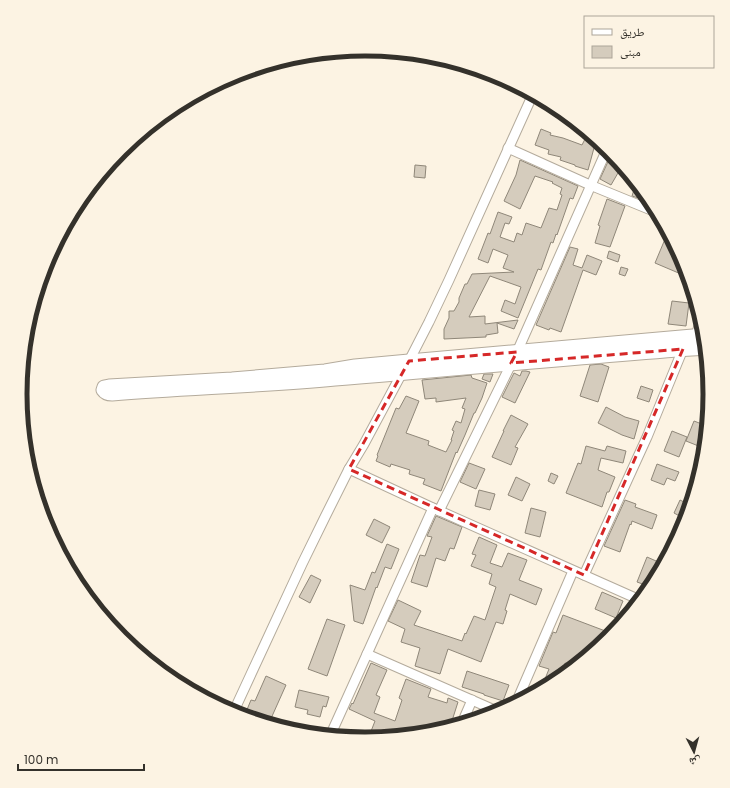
<svg xmlns="http://www.w3.org/2000/svg" width="730" height="788" viewBox="0 0 730 788" font-family="Poppins,'Noto Naskh Arabic',sans-serif">
<style>
.building{fill:#d5ccbd;stroke:#8f8779}
.lines{fill:none;stroke-linecap:round;stroke-linejoin:round}
.street-casing{stroke:#b4ab9c;stroke-width:11}
.secondary-casing{stroke:#b4ab9c;stroke-width:15}
.street{stroke:#fff;stroke-width:9}
.secondary{stroke:#fff;stroke-width:13}
.marked{fill:none;stroke:#d62828;stroke-width:3;stroke-dasharray:8 5;stroke-linejoin:round}
.rim{fill:none;stroke:#34312b;stroke-width:5}
</style>
<rect width="100%" height="100%" fill="#fcf3e3"/>
<g class="building">
<polygon points="551,104 559,109 556,115 548,111"/>
<polygon points="541,129 551,133 550,135 563,138 582,145 588,133 597,141 594,148 588,170 575,166 575,165 560,160 561,157 548,154 549,150 535,145"/>
<polygon points="612,153 622,166 611,185 600,179"/>
<polygon points="520,160 578,186 573,199 570,198 557,235 556,234 553,243 551,242 541,270 538,269 518,318 501,311 505,300 515,304 521,287 490,276 469,317 485,316 485,324 518,320 514,329 497,323 498,333 486,335 486,337 444,339 444,329 449,318 449,311 454,311 459,302 459,298 465,284 467,284 472,274 514,272 503,268 508,255 493,249 488,263 478,259 488,233 490,234 498,212 512,217 509,224 505,223 500,237 514,242 517,233 522,235 526,223 541,228 549,208 557,210 562,195 560,194 562,188 552,183 553,182 535,176 520,209 504,201 516,175"/>
<polygon points="415,165 426,166 425,178 414,177"/>
<polygon points="636,183 638,186 651,202 632,196"/>
<polygon points="607,199 625,206 610,247 595,243 600,226 598,225"/>
<polygon points="668,232 684,262 688,277 655,263"/>
<polygon points="570,247 578,249 573,265 582,268 587,255 602,261 596,275 583,270 561,332 550,328 549,330 536,325"/>
<polygon points="609,251 620,255 618,262 607,258"/>
<polygon points="621,267 628,269 625,276 619,274"/>
<polygon points="672,301 689,303 686,326 668,324"/>
<polygon points="601,364 609,367 598,402 580,396 590,365"/>
<polygon points="522,371 526,371 530,372 515,403 502,397 514,373 520,376"/>
<polygon points="484,374 493,374 490,382 482,379"/>
<polygon points="471,375 472,378 487,383 482,398 475,413 474,413 465,435 457,453 456,452 441,491 423,484 425,479 409,474 410,470 391,464 390,467 376,461 378,456 377,455 396,408 399,409 406,396 419,401 406,433 429,441 428,445 446,452 452,440 451,440 454,431 452,430 456,421 461,423 465,409 462,408 466,398 436,402 436,398 425,399 422,380"/>
<polygon points="641,386 653,390 649,402 637,398"/>
<polygon points="606,407 625,417 639,421 634,439 622,435 598,423"/>
<polygon points="511,415 528,424 515,447 518,448 511,465 492,457 504,431 503,431"/>
<polygon points="694,421 707,426 706,433 701,447 686,441"/>
<polygon points="672,431 687,437 679,457 664,451"/>
<polygon points="586,446 605,451 607,446 626,451 623,463 601,458 598,470 615,477 609,492 607,492 602,507 566,493 578,463 581,464"/>
<polygon points="469,463 485,469 476,489 460,482"/>
<polygon points="657,464 679,472 675,481 667,478 664,485 651,480"/>
<polygon points="551,473 558,476 554,484 548,481"/>
<polygon points="516,477 530,484 522,501 508,495"/>
<polygon points="479,490 495,494 490,510 475,506"/>
<polygon points="625,500 636,504 635,507 657,515 652,529 632,521 631,525 630,524 620,552 604,546"/>
<polygon points="680,500 690,505 685,519 674,513"/>
<polygon points="531,508 546,512 540,537 525,533"/>
<polygon points="436,516 462,527 454,549 450,548 445,561 436,558 427,587 411,582 420,555 425,556 432,537 427,536"/>
<polygon points="374,519 390,527 382,543 366,535"/>
<polygon points="479,537 497,545 490,563 502,567 508,553 527,560 519,580 542,589 536,605 510,594 505,610 507,611 503,624 496,622 481,662 448,649 440,674 415,666 420,648 401,642 405,629 388,621 398,600 421,611 414,625 462,641 465,633 466,634 474,616 485,620 496,587 489,584 492,574 471,566 476,555 472,554"/>
<polygon points="387,544 399,549 391,569 385,567 377,588 376,587 363,624 354,621 350,585 365,590 372,572 375,573"/>
<polygon points="647,557 663,564 651,587 637,582"/>
<polygon points="311,575 321,580 310,603 299,597"/>
<polygon points="602,592 623,601 616,618 595,609"/>
<polygon points="563,615 608,632 604,642 575,666 565,663 559,679 541,689 549,669 539,666 553,632 556,633"/>
<polygon points="327,619 345,625 327,676 308,669"/>
<polygon points="371,663 387,670 376,695 380,697 374,713 395,721 402,700 399,698 406,679 431,689 428,697 447,703 448,698 458,702 450,727 432,732 368,739 375,721 349,709 352,703 353,704"/>
<polygon points="467,671 509,685 503,701 484,695 484,694 462,687"/>
<polygon points="266,676 286,685 269,723 246,712 251,700 255,701"/>
<polygon points="299,690 329,697 326,707 323,706 320,717 307,714 308,710 295,707"/>
</g>
<g class="lines">
<defs>
<g id="street">
<polyline points="508,148 590,185 651,210 656,211"/>
<polyline points="696,336 701,319"/>
<polyline points="349,469 433,508 640,600"/>
<polyline points="439,511 517,352 607,149"/>
<polyline points="584,575 647,437 683,349"/>
<polyline points="367,654 499,712"/>
<polyline points="516,703 573,571"/>
<polyline points="233,713 302,564 325,517 349,469 364,444 402,373 409,361 429,322 449,280 533,94"/>
<polyline points="462,723 472,700"/>
<polyline points="330,736 433,508"/>
</g>
<path id="secondary" d="M704,335l-295,26 -54,5 -30,5 -93,8 -123,7 -5,1 -1,3c2,3 5,4 9,4 74,-6 149,-8 223,-15 123,-10 247,-22 370,-31"/>
</defs>
<use href="#street" class="street-casing"/>
<use href="#secondary" class="secondary-casing"/>
<use href="#street" class="street"/>
<use href="#secondary" class="secondary"/>
</g>
<path class="marked" d="M683,349l-99,226 -235,-106 60,-108 108,-9 -6,11z"/>
<path d="M0 0H730V788H0ZM27 394a338 338 0 1 1 676 0a338 338 0 1 1-676 0Z" fill="#fcf3e3" fill-rule="evenodd"/>
<path class="rim" d="M27 394a338 338 0 1 1 676 0a338 338 0 1 1-676 0Z"/>
<rect x="584" y="16" width="130" height="52" fill="#fcf3e3" stroke="#aca599"/>
<rect x="592" y="29" width="20" height="6" fill="#ffffff" stroke="#aca599"/>
<text x="620" y="36" font-size="12" fill="#34312b">طريق</text>
<rect x="592" y="46" width="20" height="12" fill="#d5ccbd" stroke="#aca599"/>
<text x="620" y="56" font-size="12" fill="#34312b">مبنى</text>
<g transform="translate(694 752) rotate(174)" stroke="#fcf3e3" stroke-width="3" paint-order="stroke">
<path d="M0-3L7 15L0 10L-7 15Z" fill="#34312b"/>
<text y="-6" font-size="11" font-weight="bold" text-anchor="middle" fill="#34312b">ش</text>
</g>
<path d="M18 764v6h126v-6" fill="none" stroke="#34312b" stroke-width="2"/>
<text x="24" y="764" font-size="12" fill="#34312b" stroke="#fcf3e3" stroke-width="3" paint-order="stroke">100 m</text>
</svg>
